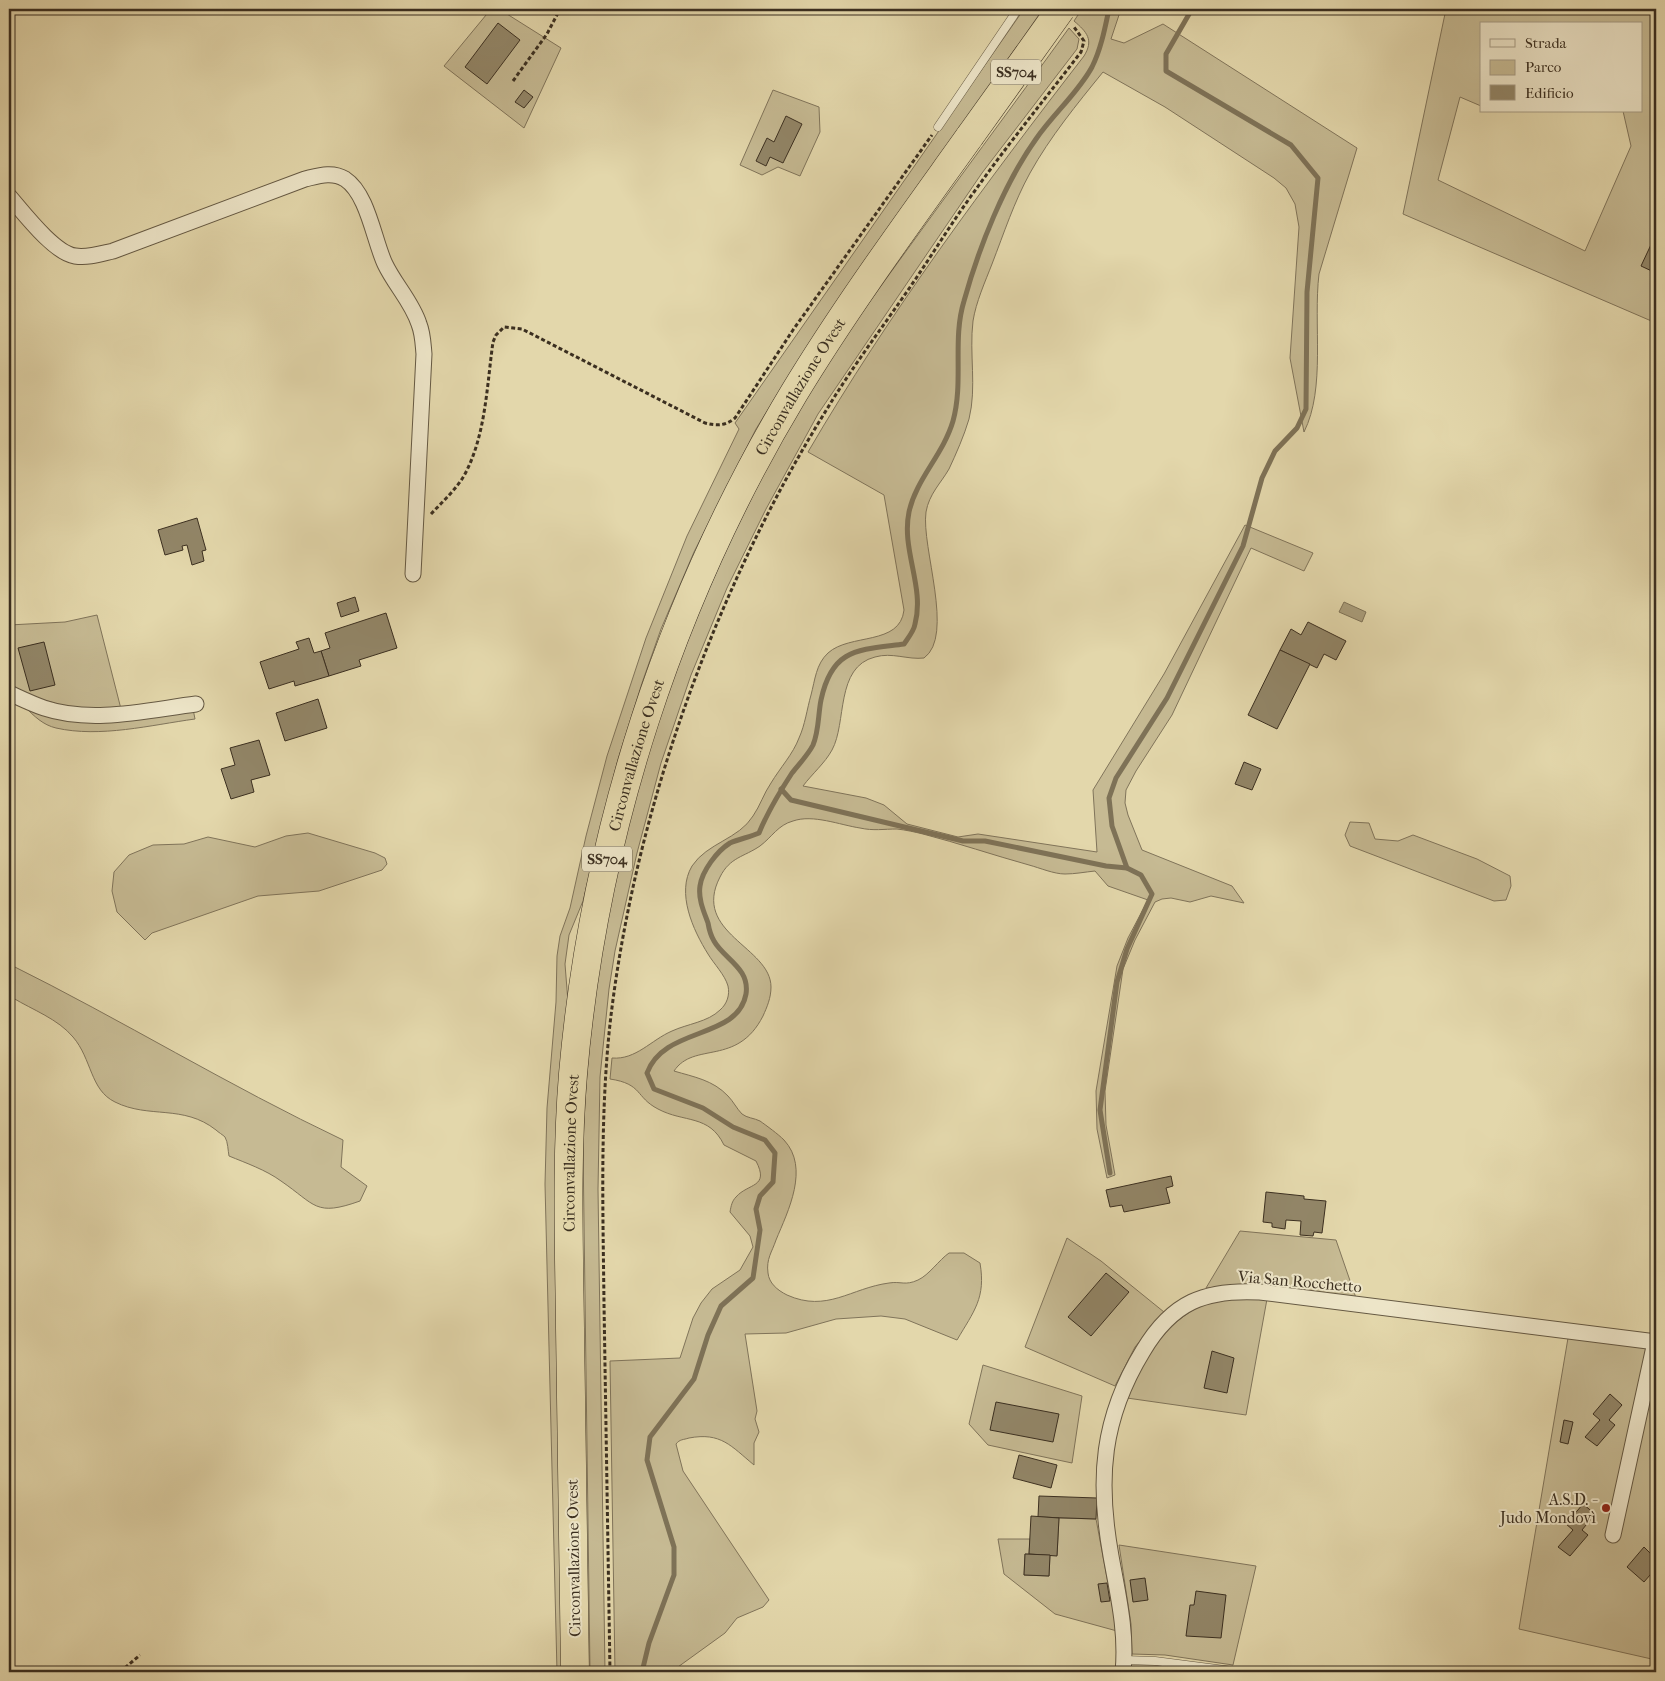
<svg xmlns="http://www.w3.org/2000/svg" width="1665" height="1681" viewBox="0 0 1665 1681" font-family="'IM FELL French Canon',serif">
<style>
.green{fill:#c6ba93;stroke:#80745a;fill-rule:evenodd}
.water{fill:#aa9e7c;stroke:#7e7257}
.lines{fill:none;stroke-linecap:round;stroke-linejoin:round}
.stream{stroke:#7e7257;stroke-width:5}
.building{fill:#928668;stroke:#3b2f20}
.lane-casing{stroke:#655943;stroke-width:9}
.street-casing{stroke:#655943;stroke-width:17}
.highway-casing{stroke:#3b2f20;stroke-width:29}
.path{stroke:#3b2f20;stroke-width:3;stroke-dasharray:4 2.5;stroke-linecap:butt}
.lane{stroke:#ede5c8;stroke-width:8}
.street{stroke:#ede5c8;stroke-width:15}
.highway{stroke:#e3d7ab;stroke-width:28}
.highway-bridge-casing{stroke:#3b2f20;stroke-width:29;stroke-linecap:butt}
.highway-bridge{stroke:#e3d7ab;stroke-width:28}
.poi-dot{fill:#8f2418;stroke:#ede5c8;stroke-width:2}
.labels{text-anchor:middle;stroke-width:4;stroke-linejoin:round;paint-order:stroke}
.shield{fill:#ede5c8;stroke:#706652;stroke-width:1}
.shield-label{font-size:15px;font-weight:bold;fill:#3b2f20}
.street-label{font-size:16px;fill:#3b2f20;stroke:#ede5c8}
.poi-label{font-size:16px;fill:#3b2f20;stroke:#ede5c8;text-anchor:end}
</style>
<rect width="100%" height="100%" fill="#e3d7ab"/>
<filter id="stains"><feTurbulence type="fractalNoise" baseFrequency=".004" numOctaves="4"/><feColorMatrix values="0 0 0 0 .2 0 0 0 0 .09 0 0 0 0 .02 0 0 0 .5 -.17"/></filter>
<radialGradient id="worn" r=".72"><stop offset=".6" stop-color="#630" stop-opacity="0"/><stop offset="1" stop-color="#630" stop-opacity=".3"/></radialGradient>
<g class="green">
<polygon points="491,9 499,9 561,48 524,128 444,66"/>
<polygon points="1024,9 1043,9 806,348 756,429 694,552 661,629 642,683 618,759 583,901 569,935 565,964 568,1002 562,1672 557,1672 545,1184 547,1108 556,1002 557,956 560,936 570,908 586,836 607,756 646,638 687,536 739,429 735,423"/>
<path d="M1082,9h39l-10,30 13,4 39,-19 194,124 -38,126c-6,50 7,114 -15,158l-14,-74 9,-131 -4,-23 -9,-16 -12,-10 -109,-71 -62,-35c-26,32 -53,65 -73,101 -16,29 -26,60 -38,91 -7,18 -16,38 -19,57 -4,33 4,66 -4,98 -5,17 -13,35 -20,50 -8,14 -20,25 -23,43 -5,35 29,124 -2,146 -16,2 -32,-6 -49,-1 -40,10 -28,66 -43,93 -7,13 -20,24 -29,36l63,12 18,7 23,19 51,13 20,-3 119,18 -4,-62 71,-116 81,-149 68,28 -9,18 -53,-23 -79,167 -36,56 -10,19 -1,13 3,12 14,35 90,36 12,17 -33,-7 -21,6 -19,-4 -9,1 -7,3 -20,38 -12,29 -18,122 1,34 9,50 -8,3 -10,-49 -1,-38 21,-125 11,-28 20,-38 -40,-14 -13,-15c-10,1 -20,3 -30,3 -11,0 -25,-6 -36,-9 -36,-10 -71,-22 -106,-31 -8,-2 -17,-4 -26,-5 -13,0 -24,2 -37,-1 -20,-3 -47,-14 -67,-7 -15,4 -21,16 -33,25 -16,11 -30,11 -40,31 -29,56 51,70 51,110 0,11 -4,20 -8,29 -26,51 -69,25 -89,55 20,6 39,9 54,25 5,5 9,13 14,18 5,4 12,4 18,7 7,5 18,13 24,19 26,28 4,71 -8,100 -4,12 -10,19 -8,33 1,10 9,17 19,22 40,18 64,-7 102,-12 12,-2 16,3 29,-3 11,-5 21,-20 31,-27h15l16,10c6,35 -6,48 -23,77l-52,-21 -24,-3 -45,3 -50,14 -41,1 12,77 -2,8 4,13 -5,11v22c-23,-19 -33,-33 -65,-27 -6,2 -9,1 -13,6l7,27 86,129 -6,7 -26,11 -12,15 -54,39h-56l-5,-311 70,-3 13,-40 8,-15 11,-14 28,-19 13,-23 -3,-11 -20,-24c1,-6 2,-11 6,-15 12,-14 34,-9 20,-36l-32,-16c-15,-31 -40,-22 -66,-36 -23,-12 -15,-25 -48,-30l2,-21c24,2 39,-18 60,-27 15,-7 36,-9 48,-21 7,-6 10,-15 8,-24 -3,-11 -14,-22 -20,-32 -15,-24 -32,-61 -16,-88 15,-23 47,-27 61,-50 7,-10 11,-23 18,-33 9,-15 22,-29 28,-45 6,-13 8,-29 12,-43 4,-15 5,-31 17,-42 22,-20 72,-7 76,-43l-20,-115 -76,-43c81,-139 178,-269 276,-396 10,-16 3,-24 -10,-35z"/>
<path d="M1446,9h210v314l-253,-109zM1481,24h160v87h-18l8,35 -46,105 -147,-71 22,-83 21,9z"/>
<path d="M1069,28l10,11 -2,10 -95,124 -164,241 -52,95 -39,79 -36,87 -30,88 -24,90 -22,98 -6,38 -9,88 -2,112 7,483h-15l-7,-526c8,-269 92,-533 232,-762 25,-41 53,-80 81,-119 57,-79 116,-158 173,-237z"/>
<polygon points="773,90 819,107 820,132 800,176 778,167 762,175 740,165"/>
<polygon points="97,615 121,709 73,709 9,689 9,625 65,622"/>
<path d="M25,707l13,5 155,-3 2,10c-44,6 -95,19 -139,9 -13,-3 -22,-12 -31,-21z"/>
<polygon points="1350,822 1369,823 1375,839 1398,841 1413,835 1477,859 1510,876 1511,886 1506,900 1494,901 1350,846 1345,835"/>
<polygon points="308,833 375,853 385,858 387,864 382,870 319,891 258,896 152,933 145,940 117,912 112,891 114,872 129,855 153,845 184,844 208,837 255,847 286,836"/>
<path d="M9,964c113,56 220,122 334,176l-2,27 26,19 -7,15c-45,16 -44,4 -79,-20 -15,-11 -35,-18 -52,-25 -1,-5 -1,-14 -4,-19 -2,-2 -7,-5 -9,-7 -33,-26 -67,-11 -101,-28 -25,-12 -23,-43 -42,-65 -15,-18 -40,-27 -60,-39l-4,-6z"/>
<polygon points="1240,1231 1336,1240 1356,1298 1230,1286 1206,1288"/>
<polygon points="1067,1238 1101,1261 1164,1312 1135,1347 1115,1386 1025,1347"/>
<path d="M1215,1299h52l-21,116 -119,-17c21,-46 39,-79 88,-99z"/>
<polygon points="1568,1338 1656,1349 1656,1660 1519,1629"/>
<polygon points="983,1365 1082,1396 1072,1463 988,1445 969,1424"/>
<polygon points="1059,1518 1096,1519 1117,1631 1055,1614 1004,1574 998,1539 1030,1539 1029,1554 1025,1554 1024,1575 1049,1576 1050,1555 1057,1555"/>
<polygon points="1119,1545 1256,1566 1233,1665 1165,1655 1132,1654 1131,1624"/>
</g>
<polygon class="water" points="1344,602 1366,612 1362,622 1339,612"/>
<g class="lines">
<g class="stream">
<polyline points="781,789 791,800 963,841 985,841 1106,866 1127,868 1141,875 1152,894 1127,949 1117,982 1100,1110 1110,1173"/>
<polyline points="1127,868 1112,826 1109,798 1116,778 1167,698 1243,546 1262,478 1275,451 1297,428 1306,409 1307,292 1318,178 1291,145 1166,71 1166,54 1192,9"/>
<path d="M642,1672l7,-29 25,-68v-28l-27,-87 3,-23 44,-58 14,-44 13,-29 32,-28 7,-48 -4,-21 4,-13 13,-14 2,-29 -10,-13 -32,-13 -30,-19 -49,-19 -7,-16c17,-47 91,-33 99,-79 4,-26 -22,-35 -32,-53 -3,-5 -5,-12 -6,-18 -4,-11 -10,-24 -8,-37 2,-15 17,-35 30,-43 9,-4 20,-6 29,-10 9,-22 20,-40 33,-60 7,-9 16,-18 21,-28 6,-14 5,-30 8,-45 11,-52 37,-50 83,-56 4,-6 10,-13 11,-20 10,-37 -14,-74 -6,-112 7,-33 34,-57 44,-91 11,-40 -1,-81 11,-120 15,-54 40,-117 72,-162 17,-25 42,-46 56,-72 9,-18 13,-39 17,-58"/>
</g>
</g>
<g class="building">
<polygon points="498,23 520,40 487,84 465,67"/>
<polygon points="524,90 533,97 524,108 515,102"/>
<polygon points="786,116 802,124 783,163 770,157 766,166 756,161 767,138 774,142"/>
<polygon points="1656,234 1656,273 1641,266"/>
<polygon points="197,518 206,550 202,551 204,561 192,565 187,545 182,546 183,550 165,555 158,530"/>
<polygon points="355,597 359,611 341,617 337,603"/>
<polygon points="386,613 397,648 359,660 361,666 329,676 321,651 330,648 325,633"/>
<polygon points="1308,622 1346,641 1336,660 1324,654 1317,668 1280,650 1291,629 1301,635"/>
<polygon points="309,638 314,653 321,651 329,676 295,686 294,681 269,689 260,662 299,649 296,642"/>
<polygon points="44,642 55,685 30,691 18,648"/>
<polygon points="1280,650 1310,664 1277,729 1248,715"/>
<polygon points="318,699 327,728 285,741 276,713"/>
<polygon points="259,740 270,775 251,780 254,792 231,799 221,769 235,765 230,748"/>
<polygon points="1244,762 1261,769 1252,790 1235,784"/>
<polygon points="1171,1176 1173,1186 1166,1188 1170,1203 1124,1212 1122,1205 1110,1207 1106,1190"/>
<polygon points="1266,1192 1304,1196 1304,1199 1326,1201 1322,1233 1314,1232 1313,1236 1300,1235 1301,1221 1286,1220 1285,1229 1272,1227 1272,1223 1263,1222"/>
<polygon points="1106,1273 1129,1292 1091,1336 1068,1317"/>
<polygon points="1212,1351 1234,1358 1227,1393 1204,1388"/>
<polygon points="1610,1394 1622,1405 1609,1420 1615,1425 1597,1446 1585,1437 1600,1420 1593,1414"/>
<polygon points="996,1402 1059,1414 1053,1442 990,1430"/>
<polygon points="1564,1420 1573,1422 1568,1444 1560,1442"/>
<polygon points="1019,1455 1057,1465 1051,1488 1013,1478"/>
<polygon points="1039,1496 1097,1498 1096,1519 1038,1517"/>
<polygon points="1583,1504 1595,1514 1582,1530 1588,1535 1570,1556 1558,1547 1573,1530 1566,1524"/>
<polygon points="1031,1516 1059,1518 1057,1556 1029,1554"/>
<polygon points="1656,1545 1656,1568 1644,1582 1627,1567 1644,1547 1650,1553"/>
<polygon points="1025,1554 1050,1555 1049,1576 1024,1575"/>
<polygon points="1145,1578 1148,1600 1133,1602 1130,1580"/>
<polygon points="1107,1583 1110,1601 1101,1602 1098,1584"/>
<polygon points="1196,1591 1226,1595 1221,1638 1186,1636 1190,1605 1194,1605"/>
</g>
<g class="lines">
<defs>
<g id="lane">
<polyline points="938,127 1018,9"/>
<polyline points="1124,1660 1155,1661 1240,1672"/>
</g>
<g id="street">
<path d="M9,196c14,16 45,57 66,60 13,2 25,-2 38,-5l192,-72c13,-3 27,-8 40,0 23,15 29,62 40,85 10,21 27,38 34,60 4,10 4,20 5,30l-11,220"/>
<path d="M9,693c11,5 23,11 35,15 48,16 104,2 152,-4"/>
<polyline points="1613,1535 1655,1342"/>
<path d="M1123,1672c4,-40 -5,-77 -12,-116 -14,-77 -9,-138 32,-205 29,-49 62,-62 117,-59l396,50"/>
</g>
<g id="highway">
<path id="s1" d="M575,1672c-2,-115 -3,-229 -5,-344 -1,-85 -4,-170 3,-254 21,-241 97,-475 221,-681 54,-89 116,-173 176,-257"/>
</g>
</defs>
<use href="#lane" class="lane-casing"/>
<use href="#street" class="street-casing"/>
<use href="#highway" class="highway-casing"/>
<g class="path">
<polyline points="513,81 547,34 560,9"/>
<path d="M431,514c13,-14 28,-27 36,-44 19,-39 20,-86 26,-128l3,-7 8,-8 18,2 183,94c12,3 20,3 30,-5l58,-88 139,-195"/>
<polyline points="120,1672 140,1655"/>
<path d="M610,1672c-2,-122 -4,-245 -6,-368 -1,-93 -4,-187 6,-280 24,-211 105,-435 217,-615 24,-40 52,-77 79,-116 23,-33 44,-68 68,-101 34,-48 71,-93 107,-140l3,-11 -10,-14"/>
</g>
<use href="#lane" class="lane"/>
<use href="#street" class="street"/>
<use href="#highway" class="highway"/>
<defs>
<polyline id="highway-bridge" points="970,136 1061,9"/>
</defs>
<use href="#highway-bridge" class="highway-bridge-casing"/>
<use href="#highway-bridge" class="highway-bridge"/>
</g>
<circle class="poi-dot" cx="1606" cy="1508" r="5"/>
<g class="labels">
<g class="shield">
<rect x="991" y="59.5" width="50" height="25" rx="4"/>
<rect x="582" y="846.5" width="50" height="25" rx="4"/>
</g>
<g class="shield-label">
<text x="1016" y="77">SS704</text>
<text x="607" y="864">SS704</text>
</g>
<g class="street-label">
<text dy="6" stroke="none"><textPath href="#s1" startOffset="1329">Circonvallazione Ovest</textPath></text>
<text dy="6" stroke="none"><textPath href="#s1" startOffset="924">Circonvallazione Ovest</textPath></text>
<text dy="6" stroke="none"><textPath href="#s1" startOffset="519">Circonvallazione Ovest</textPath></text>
<text transform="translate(1300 1281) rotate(5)" y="6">Via San Rocchetto</text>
<text transform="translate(573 1558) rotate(-91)" y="6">Circonvallazione Ovest</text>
</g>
<g class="poi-label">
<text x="1596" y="1505">A.S.D. -<tspan x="1596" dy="18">Judo Mondovì</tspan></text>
</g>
</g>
<rect width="1665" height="1681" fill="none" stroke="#e3d7ab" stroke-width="30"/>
<rect x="10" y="10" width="1645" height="1661" fill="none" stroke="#3b2f20" stroke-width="2.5"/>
<rect x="15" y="15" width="1635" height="1651" fill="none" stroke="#3b2f20"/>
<rect x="1480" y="22" width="162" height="90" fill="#ede5c8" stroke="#a69c85"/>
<rect x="1490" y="39" width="25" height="8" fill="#ede5c8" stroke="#a69c85"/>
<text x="1525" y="48" font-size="15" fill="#3b2f20">Strada</text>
<rect x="1490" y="60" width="25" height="15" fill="#c6ba93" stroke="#a69c85"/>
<text x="1525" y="72" font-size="15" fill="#3b2f20">Parco</text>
<rect x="1490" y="85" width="25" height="15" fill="#928668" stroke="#a69c85"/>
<text x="1525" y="98" font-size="15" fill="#3b2f20">Edificio</text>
<rect width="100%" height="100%" filter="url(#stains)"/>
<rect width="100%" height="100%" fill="url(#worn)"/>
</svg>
